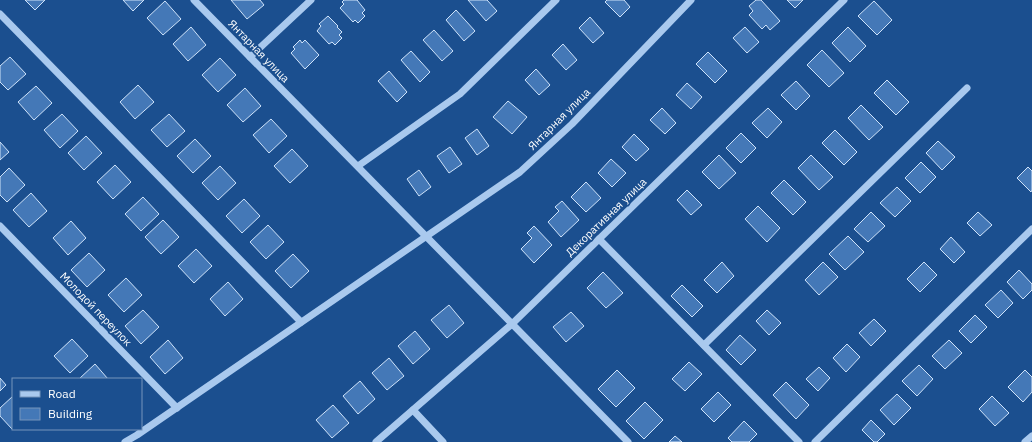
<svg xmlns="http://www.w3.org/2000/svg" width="1032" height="442" viewBox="0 0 1032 442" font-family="'IBM Plex Sans',sans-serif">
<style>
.building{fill:#4478b7;stroke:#cfe3fa}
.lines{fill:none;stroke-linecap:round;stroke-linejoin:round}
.minor{stroke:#a9c9ee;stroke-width:7}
.labels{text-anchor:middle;stroke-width:3.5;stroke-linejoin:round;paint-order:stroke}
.street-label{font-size:11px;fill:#fff;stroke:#1b4f8f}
</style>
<rect width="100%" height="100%" fill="#1b4f8f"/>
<g class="building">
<polygon points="25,0 45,0 35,10"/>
<polygon points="123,0 144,0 133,11"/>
<polygon points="231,0 260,0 264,5 247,19"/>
<polygon points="344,0 357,0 365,10 362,13 365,16 358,23 355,20 353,22 340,8 344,4 342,2"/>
<polygon points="468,0 487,0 497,11 486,21"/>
<polygon points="607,0 624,0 630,7 620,17 605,2"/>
<polygon points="756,0 761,0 780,21 770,30 766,25 762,29 749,15 753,11 749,6"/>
<polygon points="787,0 803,0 795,8"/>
<polygon points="165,1 181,19 163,35 147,18"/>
<polygon points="874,1 892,20 877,35 858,16"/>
<polygon points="456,10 475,31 464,41 446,20"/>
<polygon points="328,16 338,26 337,27 342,32 339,35 342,38 335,45 332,42 329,44 317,31 321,26 319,24"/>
<polygon points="590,17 604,33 593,43 579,28"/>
<polygon points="191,27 206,45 188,61 173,44"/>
<polygon points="745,27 759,42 747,53 733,38"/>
<polygon points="848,27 866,46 850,62 832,43"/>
<polygon points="434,30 453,51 442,61 423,40"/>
<polygon points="300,40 302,43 305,40 319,55 305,69 291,53 295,49 293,47"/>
<polygon points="563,44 577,60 566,70 552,55"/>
<polygon points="822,50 844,73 829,87 807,65"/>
<polygon points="411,51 430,72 420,82 401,60"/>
<polygon points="708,52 727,71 715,83 696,64"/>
<polygon points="10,57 26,74 8,90 0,82 0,66"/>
<polygon points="220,58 236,75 218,92 202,75"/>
<polygon points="536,69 550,85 539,95 525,80"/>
<polygon points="389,71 407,92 397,102 378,81"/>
<polygon points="887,80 909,102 896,115 874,93"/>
<polygon points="796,81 810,96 796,110 781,95"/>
<polygon points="687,83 702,97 691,109 676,95"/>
<polygon points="138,85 154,102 135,119 120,102"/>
<polygon points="36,86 52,103 34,120 18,102"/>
<polygon points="245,88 261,106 243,122 227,105"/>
<polygon points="508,101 527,117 512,134 493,117"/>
<polygon points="861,105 883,127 869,140 848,118"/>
<polygon points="662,108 676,123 665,134 650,120"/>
<polygon points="768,108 782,122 767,138 752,123"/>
<polygon points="62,114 78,131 60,148 44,130"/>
<polygon points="169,114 185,131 167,147 151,130"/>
<polygon points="271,119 287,136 269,153 253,135"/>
<polygon points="477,129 489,146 477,155 465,138"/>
<polygon points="835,130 857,152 844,165 822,143"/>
<polygon points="741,133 756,148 741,163 726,148"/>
<polygon points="634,134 649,149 636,161 622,147"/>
<polygon points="86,136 102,153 84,170 68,153"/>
<polygon points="195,139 211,156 193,173 177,156"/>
<polygon points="938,141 955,157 942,170 926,153"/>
<polygon points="0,142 9,152 0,160"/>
<polygon points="450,147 462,164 449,173 437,156"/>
<polygon points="292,149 308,166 290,183 274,166"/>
<polygon points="719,155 736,173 719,189 702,172"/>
<polygon points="811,155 833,177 819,190 798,168"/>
<polygon points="611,159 626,173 612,187 598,173"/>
<polygon points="921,162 936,177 920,193 905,178"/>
<polygon points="115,165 131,182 113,199 97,182"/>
<polygon points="220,166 236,183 218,200 202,183"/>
<polygon points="1028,167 1032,171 1032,190 1031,192 1017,178"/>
<polygon points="9,168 25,185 7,202 0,195 0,177"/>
<polygon points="419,170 431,187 419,196 407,179"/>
<polygon points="784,180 806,202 793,215 771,193"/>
<polygon points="586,182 601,198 586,212 571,197"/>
<polygon points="897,187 911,201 895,217 880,203"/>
<polygon points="687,190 702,205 691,215 677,200"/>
<polygon points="31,193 47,211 29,227 13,210"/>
<polygon points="143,197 159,214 141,231 125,214"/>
<polygon points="244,199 260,216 242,233 226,216"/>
<polygon points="562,201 579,220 561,237 548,222 559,211 555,207"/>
<polygon points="758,206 780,228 767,242 745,219"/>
<polygon points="871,212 885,226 868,242 854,229"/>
<polygon points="978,212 992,225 980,236 967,223"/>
<polygon points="163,220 179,237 161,254 145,237"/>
<polygon points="71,221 86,238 68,255 53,238"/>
<polygon points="268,225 284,242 266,259 250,242"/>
<polygon points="534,226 552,245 534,263 521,249 532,238 527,233"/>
<polygon points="848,236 864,252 845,270 829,254"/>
<polygon points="951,237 965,252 954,263 940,249"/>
<polygon points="196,249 212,266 194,283 178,266"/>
<polygon points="89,253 105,270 87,287 71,270"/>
<polygon points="293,254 309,271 291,288 275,271"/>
<polygon points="722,262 734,276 717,293 704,280"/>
<polygon points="823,262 838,277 819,295 805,280"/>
<polygon points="924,262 937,275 920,292 907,279"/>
<polygon points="1019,270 1032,284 1032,290 1023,299 1007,282"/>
<polygon points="603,272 623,293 606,308 587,288"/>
<polygon points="126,278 142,295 124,312 108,295"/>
<polygon points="228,282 243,299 225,316 210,299"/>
<polygon points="682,285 703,306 692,317 671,296"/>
<polygon points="1001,290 1013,303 998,318 985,305"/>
<polygon points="449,305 464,323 447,338 431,320"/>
<polygon points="143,310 159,327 141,344 125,326"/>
<polygon points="767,310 781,323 769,335 756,321"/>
<polygon points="571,312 584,326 566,342 553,327"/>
<polygon points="975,315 987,327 971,343 959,331"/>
<polygon points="874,319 886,331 871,346 859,333"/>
<polygon points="415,331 430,349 413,364 398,346"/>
<polygon points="740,335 756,350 741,365 726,350"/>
<polygon points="72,339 88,356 70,373 54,356"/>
<polygon points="168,340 183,358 165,374 150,357"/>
<polygon points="949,340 962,353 945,369 932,356"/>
<polygon points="847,344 860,357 846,372 833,358"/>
<polygon points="389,358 404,376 387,390 372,373"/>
<polygon points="689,362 702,374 685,391 672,379"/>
<polygon points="95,364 108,379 79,379"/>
<polygon points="919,365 933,379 917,396 902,381"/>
<polygon points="819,367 830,378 818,391 806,379"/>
<polygon points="617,370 635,388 616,407 598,389"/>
<polygon points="1025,370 1032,377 1032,392 1023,402 1008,387"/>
<polygon points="0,378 6,385 0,391"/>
<polygon points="360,381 375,399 358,414 343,396"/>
<polygon points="786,382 809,405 796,419 773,395"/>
<polygon points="718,392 731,405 714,422 701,409"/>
<polygon points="897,394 911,408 894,425 880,410"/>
<polygon points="13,396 13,428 12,429 0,416 0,408"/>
<polygon points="992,396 1009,413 995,426 979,409"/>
<polygon points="645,402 663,420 644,439 626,421"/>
<polygon points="333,405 349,423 332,438 316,420"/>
<polygon points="871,420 885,434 877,442 874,442 862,430"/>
<polygon points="744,421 757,434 749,442 732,442 728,438"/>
<polygon points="675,436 682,442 669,442"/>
</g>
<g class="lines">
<g class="minor">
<polyline points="194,0 628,442"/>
<polyline points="0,14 301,322"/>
<polyline points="250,57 311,0"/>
<polyline points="358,166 460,94 556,0"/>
<polyline points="0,226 177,408"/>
<polyline points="599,239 799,442"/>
<polyline points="704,345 967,88"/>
<polyline points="413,410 443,442"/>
<polyline points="125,442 137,435 520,172 572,124 691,0"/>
<polyline points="376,442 512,324 844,0"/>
<polyline points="815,442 1032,229"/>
<polyline points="1025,442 1032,436"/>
</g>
</g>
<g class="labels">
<g class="street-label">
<text transform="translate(259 51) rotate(46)" y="4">Янтарная улица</text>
<text transform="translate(559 119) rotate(-45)" y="4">Янтарная улица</text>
<text transform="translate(606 217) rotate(-44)" y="4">Декоративная улица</text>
<text transform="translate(96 309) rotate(46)" y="4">Молодой переулок</text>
</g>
</g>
<rect x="12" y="378" width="130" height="52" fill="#1b4f8f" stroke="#7695bc"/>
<rect x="20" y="391" width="20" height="6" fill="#a9c9ee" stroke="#7695bc"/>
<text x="48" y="398" font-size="12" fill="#ffffff">Road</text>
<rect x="20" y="408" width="20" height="12" fill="#4478b7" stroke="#7695bc"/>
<text x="48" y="418" font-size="12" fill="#ffffff">Building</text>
</svg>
